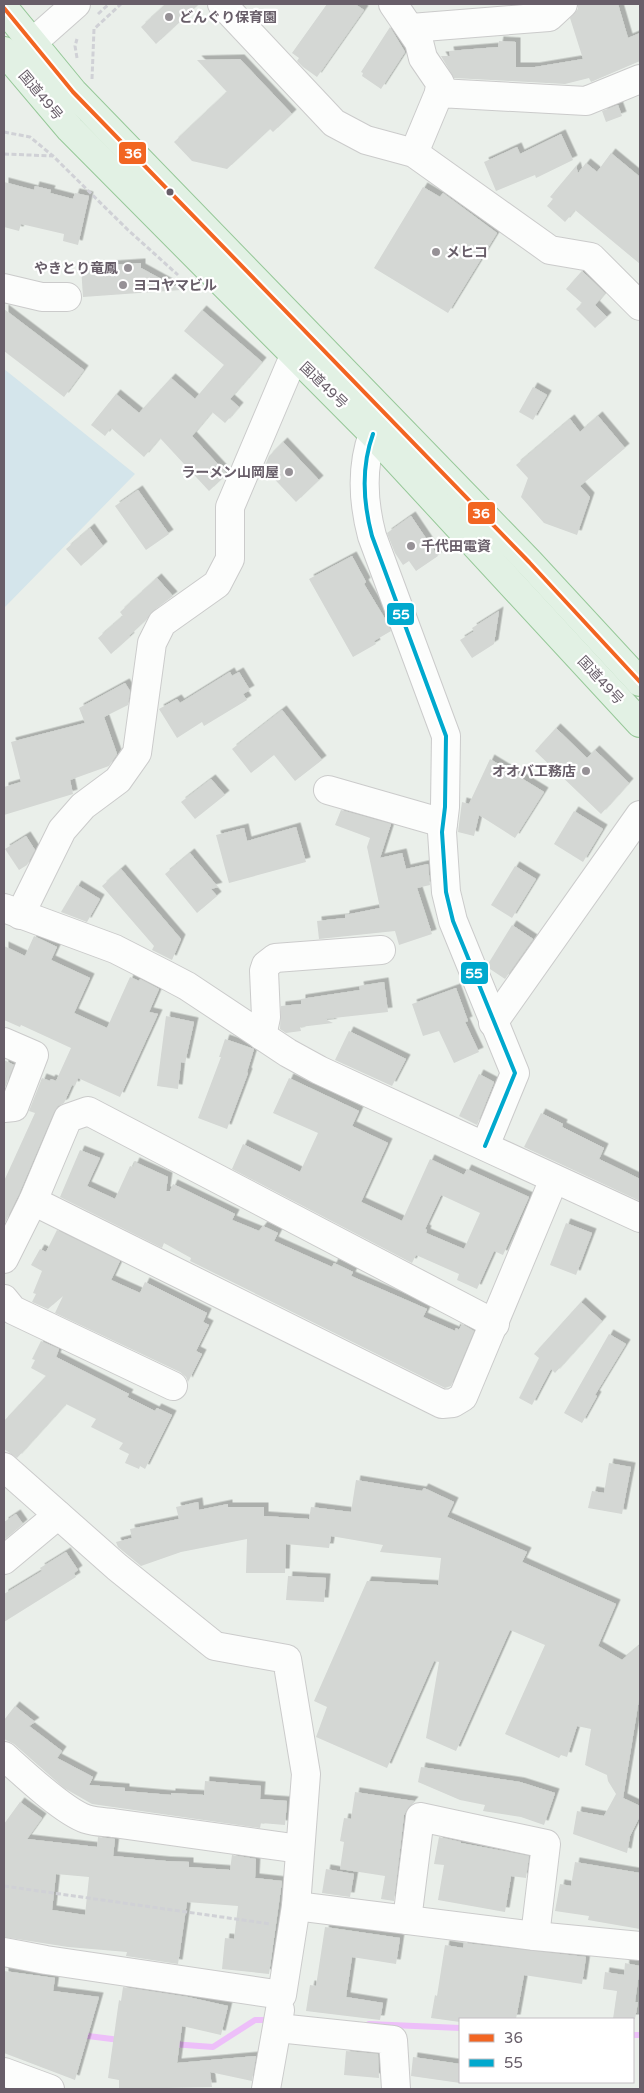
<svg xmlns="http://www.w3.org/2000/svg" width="644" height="2093" viewBox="0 0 644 2093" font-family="'Varela Round','Noto Sans JP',sans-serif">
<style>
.green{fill:#d4e5eb}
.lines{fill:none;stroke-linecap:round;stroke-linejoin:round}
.stream{stroke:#edbff9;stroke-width:6}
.building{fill:#d4d7d4;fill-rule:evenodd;filter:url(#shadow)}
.minor-casing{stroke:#cbcbcb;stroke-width:30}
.highway-casing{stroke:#96c898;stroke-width:30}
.path{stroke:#d0d1d6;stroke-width:3;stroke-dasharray:5 2.5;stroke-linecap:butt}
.minor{stroke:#fcfdfc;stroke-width:28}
.highway{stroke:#e2f1e4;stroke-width:28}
.bus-1-casing{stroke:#fff;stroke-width:8}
.bus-2-casing{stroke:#fff;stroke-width:8}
.bus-1{stroke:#f26522;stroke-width:4}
.bus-2{stroke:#00a9ce;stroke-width:4}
.poi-dot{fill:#969196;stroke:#fff;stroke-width:2}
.bus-dot{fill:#685e69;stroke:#fff;stroke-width:2}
.labels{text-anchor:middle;stroke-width:4.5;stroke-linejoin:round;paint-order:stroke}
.poi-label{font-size:14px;font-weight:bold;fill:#685e69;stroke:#fff;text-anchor:start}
.street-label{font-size:14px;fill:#685e69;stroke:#fff}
.line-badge{stroke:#fff;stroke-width:2}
.badge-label{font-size:14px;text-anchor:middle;font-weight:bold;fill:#fff}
</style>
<defs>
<filter id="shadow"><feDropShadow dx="4.5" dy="-4.5" stdDeviation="0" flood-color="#0004"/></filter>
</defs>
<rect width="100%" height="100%" fill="#eaefea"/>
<polygon class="green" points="4,369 135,474 4,608"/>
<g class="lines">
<g class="stream">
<polyline points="369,2024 460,2028"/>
<polyline points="80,2035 120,2040"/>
<polyline points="633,2035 640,2035"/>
<polyline points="172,2044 213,2047 255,2020 272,2020"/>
</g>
</g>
<g class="building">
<polygon points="166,4 199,4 156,44 141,27"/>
<polygon points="327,4 355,4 364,10 317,77 303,67 297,61 299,58 292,53"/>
<polygon points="578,4 618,4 628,38 640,33 640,61 591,82 589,78 565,84 454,78 441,56 450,56 449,51 498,47 499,41 516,42 516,67 535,67 583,59 570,18 578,9"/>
<polygon points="390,27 405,52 381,89 362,76 363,73 361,72"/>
<polygon points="240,59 292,114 273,132 270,129 227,169 192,161 174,142 227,92 197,60"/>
<polygon points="618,105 622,116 606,122 602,111"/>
<polygon points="561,134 573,160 536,178 535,175 496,191 484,162 517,147 520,154"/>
<polygon points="611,153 640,177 640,264 575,210 565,222 547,206 553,199 550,197 576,166 578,173 586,163 597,172"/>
<polygon points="4,182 34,190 35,186 51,190 50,193 73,199 75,193 89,196 78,245 63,241 64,234 21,224 19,231 4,227"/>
<polygon points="423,187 440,197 443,193 497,233 448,313 374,268"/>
<polygon points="141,263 141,268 181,290 83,297 81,267"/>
<polygon points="582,271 605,293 595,305 607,317 595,328 576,309 582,303 566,289"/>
<polygon points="4,309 84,370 64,397 4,351"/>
<polygon points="202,310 262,362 230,399 239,407 225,423 212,412 192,436 227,474 209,491 160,438 144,457 111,428 105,436 91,425 116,394 139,413 171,378 195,399 224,365 184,331"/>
<polygon points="533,387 547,395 533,420 519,412"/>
<polygon points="598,416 625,448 580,486 590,497 577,535 544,523 521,497 528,478 516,465 570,419 580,432"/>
<polygon points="283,442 319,480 296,502 264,468 269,456"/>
<polygon points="138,490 169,534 146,550 115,506"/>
<polygon points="411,516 438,556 416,571 409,561 403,565 395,553 387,533"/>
<polygon points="90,528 103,546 81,566 66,549"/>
<polygon points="352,556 366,582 364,584 387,622 391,631 374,641 376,644 353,657 309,579"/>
<polygon points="157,578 173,596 153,611 145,621 129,636 130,637 111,654 98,638 123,616 120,612"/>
<polygon points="499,611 494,644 472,658 460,640 473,632 474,631 472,628"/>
<polygon points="230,672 232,676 239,672 250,690 243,694 247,700 204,726 202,722 177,738 159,709 177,699 180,703"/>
<polygon points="125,683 130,691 128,705 104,717 117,754 109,766 70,780 73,794 4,815 4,787 21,782 11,742 85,723 79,708"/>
<polygon points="282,710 322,760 295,781 274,755 251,773 232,749"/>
<polygon points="556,728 587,758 595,750 629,783 601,814 535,751"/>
<polygon points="490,759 544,792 515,838 479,815 474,836 458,832 462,802 469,804"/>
<polygon points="211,779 225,795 195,819 181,802"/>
<polygon points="341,810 391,824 380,858 402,853 406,869 428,864 430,885 417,888 432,934 399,945 395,931 319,939 317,921 345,918 345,915 380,908 367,847 370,838 335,825"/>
<polygon points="574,811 603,829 583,862 554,844"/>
<polygon points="296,827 306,862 229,883 216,835 244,828 247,841"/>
<polygon points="26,836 35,850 27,865 19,870 5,849"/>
<polygon points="190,853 218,887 211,889 217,896 197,913 165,874"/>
<polygon points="515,866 536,879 512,918 491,905"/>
<polygon points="121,869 181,939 172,960 152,950 154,946 102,886"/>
<polygon points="77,885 100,899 87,922 61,912"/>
<polygon points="512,925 533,939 505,979 490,969 488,964"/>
<polygon points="34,936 57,947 51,960 90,978 74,1013 107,1028 130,977 139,981 140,979 159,989 149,1012 158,1014 120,1097 78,1078 75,1086 72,1085 64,1103 58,1106 54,1112 19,1194 4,1225 4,1181 35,1113 29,1111 42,1078 50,1081 51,1079 56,1081 71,1048 21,1025 20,1027 4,1020 4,946 25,956"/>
<polygon points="384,982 388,1012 325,1019 333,1023 300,1027 301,1031 286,1033 280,1029 281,1006 301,1004 301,999 360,990 359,986"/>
<polygon points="456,988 468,1021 465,1022 479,1052 454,1063 439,1031 423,1036 412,1004"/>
<polygon points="166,1016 194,1022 185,1063 181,1062 178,1089 157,1086"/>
<polygon points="349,1031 406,1059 392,1086 335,1060"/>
<polygon points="225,1039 254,1049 247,1072 248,1073 227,1129 198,1118 221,1057 219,1057"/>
<polygon points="4,1060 14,1065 4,1090"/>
<polygon points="479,1074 494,1082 477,1125 459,1116"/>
<path d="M289,1078l70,33 -7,15 36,17 -27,59 41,19 28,-62 34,16 3,-6 62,28 -26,58 -9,-4 -17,38 -20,-9 2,-6 -43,-19 -4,8 -180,-94 11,-25 57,28 18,-39 -45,-20zM441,1195l39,18 -16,36 -38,-16 1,-3 -2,-1z"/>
<polygon points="541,1113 563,1124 562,1127 604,1148 599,1159 640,1179 640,1201 524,1147"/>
<polygon points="80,1150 100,1158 87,1186 115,1199 130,1166 133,1167 135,1162 168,1177 166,1191 170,1191 173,1184 235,1214 232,1220 259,1231 263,1226 278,1233 274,1241 332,1267 334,1263 353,1272 351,1276 427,1309 423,1317 455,1331 456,1328 459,1330 462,1324 474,1331 451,1386 445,1388 190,1261 191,1258 164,1243 162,1248 60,1197"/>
<polygon points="566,1223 592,1233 576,1275 550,1265"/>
<polygon points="57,1230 120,1261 111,1280 140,1293 145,1282 207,1313 203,1322 209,1325 196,1351 202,1354 188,1382 186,1377 180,1372 55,1313 63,1296 48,1309 32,1302 36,1294 33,1293 42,1271 31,1265 40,1249 46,1252"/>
<polygon points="581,1302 602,1321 555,1373 551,1369 532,1405 519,1398 539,1358 534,1354"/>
<polygon points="609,1334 626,1344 595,1395 597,1396 582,1423 564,1413"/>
<polygon points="41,1341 59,1349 56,1357 129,1394 127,1397 155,1411 157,1408 172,1415 145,1469 140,1466 139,1469 125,1463 129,1454 119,1449 123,1443 91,1427 96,1419 66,1404 17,1458 4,1449 4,1421 46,1376 31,1368 35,1360 32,1359"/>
<polygon points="609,1463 631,1467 622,1514 588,1508 592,1491 604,1493"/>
<polygon points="356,1480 422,1491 424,1488 454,1502 447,1517 527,1552 522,1562 616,1604 598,1646 622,1660 640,1645 640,1693 623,1798 640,1806 640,1816 630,1836 627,1853 573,1834 577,1811 604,1816 616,1794 608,1781 607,1775 585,1765 591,1729 577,1726 567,1757 561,1755 559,1758 505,1734 545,1645 510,1630 456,1751 426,1738 439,1662 434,1661 387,1768 316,1737 327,1707 314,1701 367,1581 438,1585 441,1558 380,1552 383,1545 331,1536 329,1548 286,1544 285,1573 246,1573 247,1539 181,1552 141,1566 118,1547 116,1542 132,1538 130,1529 179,1519 176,1507 198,1502 199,1510 228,1504 228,1507 264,1507 264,1516 309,1519 311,1507 351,1512"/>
<polygon points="16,1514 23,1524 4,1540 4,1522"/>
<polygon points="66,1552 78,1570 74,1573 76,1577 4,1622 4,1594 42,1571 40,1568"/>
<polygon points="288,1576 326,1578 324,1602 286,1600"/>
<polygon points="15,1706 35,1722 29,1726 62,1751 57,1758 93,1777 89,1785 125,1788 125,1791 171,1795 171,1793 204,1795 205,1781 261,1786 260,1799 287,1801 285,1825 261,1823 260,1828 92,1804 64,1788 14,1744 4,1739 4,1720"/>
<polygon points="421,1767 520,1782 555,1793 544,1825 521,1817 483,1811 485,1805 460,1800 418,1782"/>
<polygon points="355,1792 414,1801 408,1808 404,1815 394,1901 381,1899 385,1876 340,1869 344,1842 340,1841 344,1818 351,1819"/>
<path d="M20,1802l22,16 -15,21 70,8 1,-10 17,2 -2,17 53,5 23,1v5l41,3 2,-15 24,4 -1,19 27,3 -13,93 -47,-5 3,-31 9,1 4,-33 -51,-4 -9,62 -52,-8 1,-4 -59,-5 -64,-10v-113zM56,1874l33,3 -4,38 -33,-5z"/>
<polygon points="439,1837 461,1842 461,1843 529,1856 526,1878 511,1876 505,1912 438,1900 444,1865 434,1864"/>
<polygon points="575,1862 640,1873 640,1929 588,1920 589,1916 555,1911 560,1884 571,1886"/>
<polygon points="326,1869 354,1874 350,1897 322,1893"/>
<polygon points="325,1927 400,1938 396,1964 352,1957 346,1997 383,2003 380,2020 306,2011 310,1985 316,1986"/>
<polygon points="464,1943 586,1957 582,1984 524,1975 516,2019 460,2019 460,2022 431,2018 435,1995 437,1996 445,1945 463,1948"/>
<polygon points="625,1963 640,1966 635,2002 638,2002 635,2019 613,2019 617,1991 603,1989 605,1972 624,1975"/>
<polygon points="4,1971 55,1978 53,1991 99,1997 75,2080 4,2053"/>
<polygon points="123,1987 188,1997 228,2006 221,2035 182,2026 177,2063 256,2056 252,2081 210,2072 212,2087 119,2089 119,2080 108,2078 119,2000 121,2001"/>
<polygon points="346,2051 378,2054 379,2078 344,2075"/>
<polygon points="413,2057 460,2064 460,2083 411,2076"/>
</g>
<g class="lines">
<defs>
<g id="minor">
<polyline points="222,4 334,123 366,140 414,153 550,250 591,257 640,306"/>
<polyline points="393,4 419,42 423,58 440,83 439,93"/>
<polyline points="411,28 549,17 563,4"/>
<polyline points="15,58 76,4"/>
<polyline points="414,153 439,93 586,101 640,79"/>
<polyline points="4,288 42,297 67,297"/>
<path d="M373,434c-12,33 -10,68 -1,102l74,200 -1,71 -3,25 4,60 7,29 62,152 -30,73"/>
<polyline points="328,790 443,823"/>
<polyline points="4,908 115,949 168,976 187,986 288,1053 319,1070 640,1218"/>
<polyline points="20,915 62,830 83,806 118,780 137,753 152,643 162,623 217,584 230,559 230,507 294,356"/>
<polyline points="493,1023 640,815"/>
<polyline points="262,1036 266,1017 264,971 266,965 275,958 381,950"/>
<polyline points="4,1042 34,1055 14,1107 4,1108"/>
<polyline points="33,1201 442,1404 453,1403 463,1397 554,1179"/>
<polyline points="4,1259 33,1201 68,1118 88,1111 495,1324"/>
<polyline points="4,1299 13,1310 173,1386"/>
<polyline points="4,1467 117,1567 215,1646 287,1659 306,1774 296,1906 282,1995 46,1960 4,1952"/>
<polyline points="4,1560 58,1515"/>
<path d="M4,1756c19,17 59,55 82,63 9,3 18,3 27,4l187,26"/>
<polyline points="296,1906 535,1936 640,1946"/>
<polyline points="407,1920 420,1817 546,1844 535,1936"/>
<polyline points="278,2028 393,2040 396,2089"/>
<polyline points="4,2072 50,2089"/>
<polyline points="266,2089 280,2010"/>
</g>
<g id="highway">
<polyline points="4,8 73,92 529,562 640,682"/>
<polyline points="4,51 70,129 373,434 640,723"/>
</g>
</defs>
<use href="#minor" class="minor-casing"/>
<use href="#highway" class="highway-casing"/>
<g class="path">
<polyline points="98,14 109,4"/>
<polyline points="77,58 75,46 77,39"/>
<polyline points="92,79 94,29 121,4"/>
<polyline points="4,132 30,137 53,156"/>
<polyline points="4,154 53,156 128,230 178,275"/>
<polyline points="4,1886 271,1924"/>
</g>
<use href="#minor" class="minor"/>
<use href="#highway" class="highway"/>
<defs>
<polyline id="bus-1" points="4,8 73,92 529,562 640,682"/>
<path id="bus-2" d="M373,434c-12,33 -10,68 -1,102l74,200 -1,71 -3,25 4,60 7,29 62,152 -30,73"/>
</defs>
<use href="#bus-1" class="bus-1-casing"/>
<use href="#bus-2" class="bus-2-casing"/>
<use href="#bus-1" class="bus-1"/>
<use href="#bus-2" class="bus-2"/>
</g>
<g class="poi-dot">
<circle cx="169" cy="17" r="5"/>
<circle cx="436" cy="252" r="5"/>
<circle cx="128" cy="268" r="5"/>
<circle cx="123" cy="285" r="5"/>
<circle cx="289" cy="472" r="5"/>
<circle cx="411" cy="546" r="5"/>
<circle cx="586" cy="771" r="5"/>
</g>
<circle class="bus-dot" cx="170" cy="192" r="4.5"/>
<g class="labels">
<g class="poi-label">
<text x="179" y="22">どんぐり保育園</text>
<text x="446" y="257">メヒコ</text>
<text x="118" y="273" text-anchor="end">やきとり竜鳳</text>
<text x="133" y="290">ヨコヤマビル</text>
<text x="279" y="477" text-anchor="end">ラーメン山岡屋</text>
<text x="421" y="551">千代田電資</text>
<text x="576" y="776" text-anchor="end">オオバ工務店</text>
</g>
<g class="street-label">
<text transform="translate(41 95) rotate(50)" y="5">国道49号</text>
<text transform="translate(324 385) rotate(44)" y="5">国道49号</text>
<text transform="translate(601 680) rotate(47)" y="5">国道49号</text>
</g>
</g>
<g class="line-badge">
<rect x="118" y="141" width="29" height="24" rx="5" fill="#f26522"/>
<rect x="467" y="501" width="29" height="24" rx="5" fill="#f26522"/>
<rect x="386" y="602" width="29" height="24" rx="5" fill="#00a9ce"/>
<rect x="460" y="961" width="29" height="24" rx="5" fill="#00a9ce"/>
</g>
<g class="badge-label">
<text x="133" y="158">36</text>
<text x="481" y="518">36</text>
<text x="401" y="619">55</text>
<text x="474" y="978">55</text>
</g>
<rect width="644" height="2093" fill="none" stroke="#685e69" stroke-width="10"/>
<rect x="459" y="2018" width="175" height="65" fill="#ffffff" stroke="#c3bfc3"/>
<rect x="469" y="2034" width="25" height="8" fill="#f26522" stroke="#c3bfc3"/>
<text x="504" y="2043" font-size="15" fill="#685e69">36</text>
<rect x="469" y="2059" width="25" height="8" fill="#00a9ce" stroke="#c3bfc3"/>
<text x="504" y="2068" font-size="15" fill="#685e69">55</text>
</svg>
